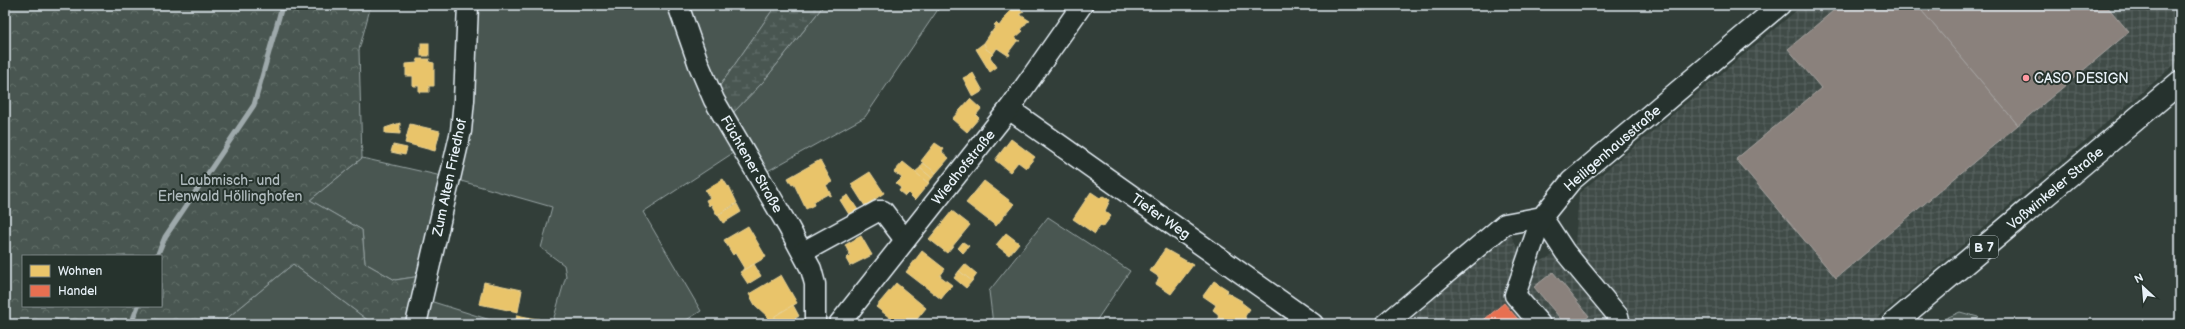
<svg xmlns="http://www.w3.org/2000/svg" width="2185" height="329" viewBox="0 0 2185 329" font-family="'Balsamiq Sans',sans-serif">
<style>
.industrial{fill:url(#industrial-grid)}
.grass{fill:#495651;stroke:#98a4a4}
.forest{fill:url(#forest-crowns);stroke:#98a4a4;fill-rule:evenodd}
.wetland{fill:url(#wetland-marsh);stroke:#98a4a4}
.homes{fill:#e9c46a;stroke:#e9d295}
.shops{fill:#e76f51;stroke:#e79683}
.industry{fill:#8a817c;stroke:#a6a3a1}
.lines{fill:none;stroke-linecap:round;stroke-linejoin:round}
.stream{stroke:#9ea9ab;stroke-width:5}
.minor-casing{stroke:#e8f1f8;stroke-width:23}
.major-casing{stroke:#e8f1f8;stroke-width:25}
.minor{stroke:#26332d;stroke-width:20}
.major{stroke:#26332d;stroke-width:22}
.poi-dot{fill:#ff9aa2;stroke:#26332d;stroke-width:1.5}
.labels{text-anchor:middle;stroke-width:4;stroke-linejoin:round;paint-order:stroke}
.shield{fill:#26332d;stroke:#aeb8bb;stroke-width:1}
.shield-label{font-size:13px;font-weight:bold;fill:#e8f1f8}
.poi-label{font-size:14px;fill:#e8f1f8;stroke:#26332d;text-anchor:start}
.street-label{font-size:14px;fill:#e8f1f8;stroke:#26332d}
.park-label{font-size:14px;fill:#b0bbbe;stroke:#26332d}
</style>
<defs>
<pattern id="industrial-grid" width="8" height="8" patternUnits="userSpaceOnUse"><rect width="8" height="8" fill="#3f4b46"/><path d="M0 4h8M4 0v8" fill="none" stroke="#5b6561"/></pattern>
<pattern id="forest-crowns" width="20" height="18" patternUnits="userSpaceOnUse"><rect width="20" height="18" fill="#495651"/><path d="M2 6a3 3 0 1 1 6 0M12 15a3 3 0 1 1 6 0" fill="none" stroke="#636f6b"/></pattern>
<pattern id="wetland-marsh" width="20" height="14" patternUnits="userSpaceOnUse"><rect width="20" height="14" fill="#495651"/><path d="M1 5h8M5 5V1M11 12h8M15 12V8" fill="none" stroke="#636f6b"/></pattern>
</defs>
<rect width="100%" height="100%" fill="#323e39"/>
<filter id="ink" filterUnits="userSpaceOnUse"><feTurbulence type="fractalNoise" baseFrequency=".025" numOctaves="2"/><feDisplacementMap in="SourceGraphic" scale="8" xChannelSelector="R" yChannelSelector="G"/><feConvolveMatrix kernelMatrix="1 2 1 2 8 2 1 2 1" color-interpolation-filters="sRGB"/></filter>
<g filter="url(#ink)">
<polygon class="industrial" points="1803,5 2180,5 2180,60 1870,324 1405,324 1510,233 1516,246 1539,262 1575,244 1579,193"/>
<g class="grass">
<polygon points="472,5 671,5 736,151 643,212 701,311 680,324 552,324 566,276 564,265 541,248 552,207 454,179"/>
<polygon points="685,5 776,5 717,90"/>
<polygon points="824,5 941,5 865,117 764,173 729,117 763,82"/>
<polygon points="362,158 446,177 421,276 395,280 365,263 362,230 310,200"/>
<polygon points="1048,217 1130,271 1094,324 993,324 989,291"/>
<polygon points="293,264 373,324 220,324"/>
<polygon points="430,301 503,324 424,324"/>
<polygon points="1960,312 1978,317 1984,324 1939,324 1944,319"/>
</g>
<path class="forest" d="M5,5h366l-12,45 3,108 -52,42 52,30 3,33 30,17 26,-4 -11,48h-37l-80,-60 -73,60h-215zM23,256h138v50h-138z"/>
<polygon class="wetland" points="776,5 824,5 763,82 729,117 717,90"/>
<g class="homes">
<polygon points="1014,5 1024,12 1019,14 1030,21 1027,22 1021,30 1023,31 1015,38 1020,41 1017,41 1008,53 1010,54 1009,56 997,48 993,54 986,49 984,43 990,34 990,32 991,33 996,26 994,25 996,23 999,26 1013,7 1012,5"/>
<rect x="421" y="43" width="8" height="13"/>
<polygon points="984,43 986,49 993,54 990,57 997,67 990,72 976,49"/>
<polygon points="417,59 430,59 429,62 434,63 434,86 429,86 429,92 419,92 419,86 413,86 413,76 406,76 406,64 417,63"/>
<polygon points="973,73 983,91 973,97 963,78"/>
<polygon points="970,99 981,109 976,115 979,118 967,132 952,119"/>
<polygon points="400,123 400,134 385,133 385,128"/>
<polygon points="410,124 440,131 435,151 405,143"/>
<polygon points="1011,139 1035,157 1026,168 1018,162 1010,172 995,160"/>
<polygon points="935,143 944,149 942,152 949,158 936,173 921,161"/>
<polygon points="393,145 407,148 405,155 391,152"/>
<polygon points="820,160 832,182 826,185 831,195 829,196 828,194 813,202 814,205 806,209 794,184 792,185 788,178"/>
<polygon points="903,162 929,183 915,200 908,193 905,196 899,191 901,188 896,184 902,178 894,172"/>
<polygon points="923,163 936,173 932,178 920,168"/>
<polygon points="920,168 932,178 928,183 915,172"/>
<polygon points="870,172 884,193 865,206 851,184"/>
<polygon points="723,179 728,187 729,186 737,203 717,215 711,204 709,206 706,200 710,198 705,190"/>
<polygon points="984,181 1014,204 996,226 966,203"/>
<polygon points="1091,192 1100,198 1103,196 1110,200 1105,211 1111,216 1103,227 1100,225 1095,234 1073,219"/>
<polygon points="848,195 858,210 850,216 840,200"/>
<polygon points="737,204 741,212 723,223 718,215"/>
<polygon points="952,211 970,225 947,253 929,239"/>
<polygon points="748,226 766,257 742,271 744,268 735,253 733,255 724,240"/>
<polygon points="1006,233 1019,243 1009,255 996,245"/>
<polygon points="861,236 872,255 850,266 846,259 850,255 845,245"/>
<polygon points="963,242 969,246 963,253 958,248"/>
<polygon points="1165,249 1193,265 1171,294 1156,284 1159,277 1150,271"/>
<polygon points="922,251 945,269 940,276 952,285 941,299 906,272"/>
<polygon points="754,264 761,276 748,284 740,272"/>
<polygon points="965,264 977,274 972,281 959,271"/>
<polygon points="959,271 972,281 966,288 954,278"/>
<polygon points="781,275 797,303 775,316 775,321 767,320 768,317 755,305 749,294"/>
<polygon points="1214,281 1228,290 1226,292 1242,301 1241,302 1250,309 1245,316 1246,321 1239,324 1219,324 1218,314 1213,310 1216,305 1203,296"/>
<polygon points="484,282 522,290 518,312 479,304"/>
<polygon points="896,283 926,308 913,324 898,324 876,307"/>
<polygon points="793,305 799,316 790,322 775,321 775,316"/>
<polygon points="517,315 531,318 530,324 515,324"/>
<polygon points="531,318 539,319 538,324 530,324"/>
<polygon points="775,321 798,323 798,324 774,324"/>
</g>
<polygon class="shops" points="1504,303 1522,324 1479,324"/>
<g class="industry">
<polygon points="1840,5 1917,5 2018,125 1836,278 1736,159 1821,88 1788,49"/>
<polygon points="1917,5 2106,5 2129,32 2018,125"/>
<polygon points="1553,272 1589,316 1579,324 1565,324 1534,287"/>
</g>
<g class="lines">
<g class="stream">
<polyline points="157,256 165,237 254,105 281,10 285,5"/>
<polyline points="131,324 138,306"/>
</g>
<defs>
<g id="minor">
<polyline points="678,5 699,65 714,100 789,228 811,269 815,284 815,324"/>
<polyline points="1009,109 1313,324"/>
<polyline points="1542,217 1565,252 1618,316 1620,324"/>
<polyline points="803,252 878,211 883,211 905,240"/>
<polyline points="416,324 461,131 464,100 468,5"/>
<polyline points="839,324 1009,109 1082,5"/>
<polyline points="1386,324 1505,224 1542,217 1571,181 1780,5"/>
<polyline points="1540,324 1515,295 1542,217"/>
</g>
<polyline id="major" points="1893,324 2180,82"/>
</defs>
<use href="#minor" class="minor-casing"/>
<use href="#major" class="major-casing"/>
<use href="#minor" class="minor"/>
<use href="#major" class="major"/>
</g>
</g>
<circle class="poi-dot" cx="2026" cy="78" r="4"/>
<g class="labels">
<rect class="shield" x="1970" y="236" width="28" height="22" rx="3"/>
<g class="shield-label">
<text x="1984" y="252">B 7</text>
</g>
<g class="poi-label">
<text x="2034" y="83">CASO DESIGN</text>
</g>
<g class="street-label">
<text transform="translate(1612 148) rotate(-41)" y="5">Heiligenhausstraße</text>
<text transform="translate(752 164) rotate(60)" y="5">Füchtener Straße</text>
<text transform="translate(963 167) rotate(-51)" y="5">Wiedhofstraße</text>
<text transform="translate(449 177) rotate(-78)" y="5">Zum Alten Friedhof</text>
<text transform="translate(2055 188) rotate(-40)" y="5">Voßwinkeler Straße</text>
<text transform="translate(1161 216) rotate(35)" y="5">Tiefer Weg</text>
</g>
<g class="park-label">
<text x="230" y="185">Laubmisch- und<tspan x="230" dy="16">Erlenwald Höllinghofen</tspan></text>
</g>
</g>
<rect width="2185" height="329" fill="none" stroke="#26332d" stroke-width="20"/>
<rect x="10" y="10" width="2165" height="309" fill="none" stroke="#e8f1f8" stroke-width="1.5" filter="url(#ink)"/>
<rect x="22" y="255" width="140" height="52" fill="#26332d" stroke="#747f7e"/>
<rect x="30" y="265" width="20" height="12" fill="#e9c46a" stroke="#747f7e"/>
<text x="58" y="275" font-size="12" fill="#e8f1f8">Wohnen</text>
<rect x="30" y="285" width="20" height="12" fill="#e76f51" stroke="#747f7e"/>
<text x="58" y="295" font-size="12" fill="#e8f1f8">Handel</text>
<g transform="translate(2143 287) rotate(334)" stroke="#26332d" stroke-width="3" paint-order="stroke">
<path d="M0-3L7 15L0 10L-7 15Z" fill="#e8f1f8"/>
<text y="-6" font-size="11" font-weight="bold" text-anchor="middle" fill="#e8f1f8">N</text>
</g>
</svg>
